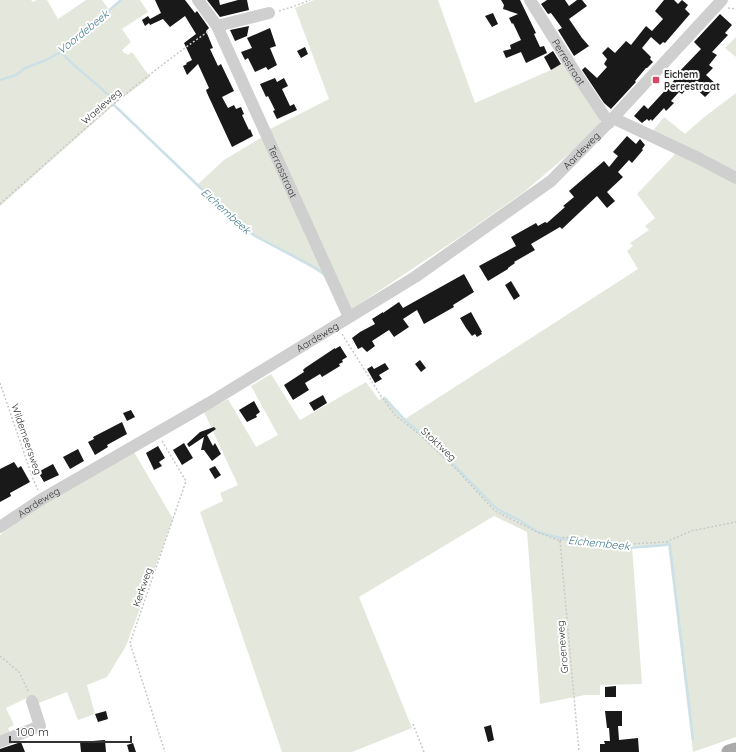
<svg xmlns="http://www.w3.org/2000/svg" width="736" height="752" viewBox="0 0 736 752" font-family="Quicksand,sans-serif">
<style>
.green{fill:#e4e8dc}
.lines{fill:none;stroke-linecap:round;stroke-linejoin:round}
.stream{stroke:#cbe0e7;stroke-width:2.5}
.building{fill:#191919}
.path{stroke:#c9c9c9;stroke-width:1.5;stroke-dasharray:2 2;stroke-linecap:butt}
.minor{stroke:#cfcfcf;stroke-width:12}
.major{stroke:#aaa;stroke-width:15}
.poi-dot{fill:#d64867;stroke:#fff;stroke-width:1.5}
.labels{text-anchor:middle;stroke-width:4;stroke-linejoin:round;paint-order:stroke}
.street-label{font-size:10px;fill:#323232;stroke:#fff}
.poi-label{font-size:10px;font-weight:bold;fill:#323232;stroke:#fff;text-anchor:start}
.water-label{font-size:11px;font-style:italic;fill:#477d8e;stroke:#fff}
</style>
<rect width="100%" height="100%" fill="#fff"/>
<g class="green">
<polygon points="0,0 31,0 33,2 37,0 47,0 58,19 86,0 102,0 110,11 120,0 140,0 148,12 122,29 131,42 122,50 125,54 126,53 128,55 132,52 150,77 116,103 0,206"/>
<polygon points="314,0 438,0 475,103 551,70 562,63 600,117 600,123 597,130 524,192 460,237 352,309 268,130 329,99 295,8"/>
<polygon points="736,37 736,57 725,48"/>
<polygon points="736,93 736,176 651,133 664,117 685,134 703,118"/>
<polygon points="264,136 326,276 255,236 234,220 197,185 224,160"/>
<polygon points="678,151 736,181 736,737 693,752 668,545 632,546 642,684 600,685 600,695 585,695 540,704 527,532 494,516 359,597 412,728 352,752 282,752 200,512 223,501 220,493 238,485 204,412 228,399 256,447 278,435 251,386 271,374 300,420 366,382 379,400 385,396 405,419 638,269 627,251 633,246 630,243 649,230 645,226 655,218 637,194"/>
<polygon points="134,452 173,519 126,646 107,677 87,685 95,714 78,720 67,692 36,704 33,695 6,708 14,725 8,728 11,736 0,740 0,535 46,502"/>
</g>
<g class="lines">
<g class="stream">
<path d="M61,52c15,18 36,30 52,48"/>
<polyline points="0,80 16,75 25,68 46,60 61,52 121,0"/>
<polyline points="114,105 234,220 255,236 314,267 325,275"/>
<polyline points="385,399 406,421 428,440 457,468 497,509 521,521 538,532 552,536 564,539 624,546 627,548 666,545 668,543 670,546 693,739"/>
</g>
</g>
<g class="building">
<polygon points="155,0 185,0 195,13 197,11 209,28 206,31 213,48 210,49 218,66 221,64 234,91 222,97 228,108 234,105 236,109 241,107 244,114 242,115 249,130 250,129 253,136 232,147 207,93 206,90 209,88 198,64 187,75 183,66 187,64 186,63 192,60 184,43 196,34 185,16 170,27 163,19 150,25 149,23 145,26 142,20 148,16 150,19 161,13"/>
<polygon points="207,0 219,0 220,5 238,0 247,0 249,10 220,17"/>
<polygon points="501,0 520,0 536,33 534,34 540,47 544,46 547,53 526,63 521,52 506,58 503,51 511,49 510,45 521,40 513,23 512,24 509,18 518,14 503,9 504,5"/>
<polygon points="547,0 565,0 569,6 577,0 582,0 587,6 569,19 582,38 589,46 574,56 558,30 562,28 551,13 548,14 541,4"/>
<polygon points="664,0 674,0 678,4 682,0 688,5 685,9 690,14 665,43 663,42 660,45 651,37 642,48 651,57 650,59 653,62 647,68 646,68 635,81 636,82 611,109 604,103 582,70 585,67 597,78 607,67 604,64 607,59 602,53 608,47 615,53 626,41 631,45 646,26 652,31 663,19 655,11"/>
<polygon points="493,13 498,24 492,27 485,16"/>
<polygon points="720,14 732,25 725,33 728,35 712,52 717,55 709,65 713,68 706,75 717,85 705,97 691,84 682,94 679,92 671,101 674,103 666,111 664,108 652,121 651,119 649,121 647,119 642,123 634,116 644,105 648,109 671,84 678,75 677,74 701,49 694,42"/>
<polygon points="249,26 247,36 235,41 230,30"/>
<polygon points="270,28 276,46 270,48 277,65 268,70 266,67 255,72 248,58 245,60 241,52 252,48 247,38"/>
<polygon points="305,47 308,54 301,58 297,51"/>
<polygon points="553,51 561,64 551,70 544,57"/>
<polygon points="275,78 277,82 284,78 288,86 282,89 290,106 294,104 297,110 277,119 273,111 275,110 268,96 266,97 260,84"/>
<polygon points="627,136 636,144 640,139 645,145 642,149 643,150 632,163 629,160 618,172 623,177 607,192 615,201 607,208 597,196 562,229 560,227 531,244 535,250 514,262 515,263 508,268 508,269 488,281 479,266 516,246 511,237 536,223 538,226 545,222 547,223 565,207 563,206 574,197 569,191 604,161 609,167 618,156 613,152"/>
<polygon points="464,274 474,292 453,305 454,307 424,324 417,310 403,319 409,327 394,337 389,330 372,341 375,346 367,352 362,347 358,349 352,338 360,332 375,324 372,319 383,312 383,313 399,302 403,308"/>
<polygon points="511,281 520,296 514,300 505,285"/>
<polygon points="471,312 482,332 481,332 482,334 477,337 475,334 472,336 466,328 460,318"/>
<polygon points="340,346 347,357 342,360 343,362 339,364 340,366 322,377 320,374 305,383 309,390 293,400 284,385 304,372 303,370 305,368 335,348 335,349"/>
<polygon points="420,360 426,368 421,372 415,364"/>
<polygon points="385,363 389,369 379,375 382,379 375,383 367,369 372,366 374,369"/>
<polygon points="323,395 327,403 314,411 309,403"/>
<polygon points="254,401 260,412 256,415 257,417 247,422 239,410"/>
<polygon points="131,410 135,417 127,421 123,413"/>
<polygon points="122,422 127,434 107,445 108,447 95,455 88,442 94,439 93,437"/>
<polygon points="214,427 216,429 207,435 213,446 215,443 221,454 212,461 204,450 201,450 204,437 189,447 187,444 200,432"/>
<polygon points="184,443 193,458 182,465 173,450"/>
<polygon points="158,446 165,458 159,462 162,466 154,470 146,453"/>
<polygon points="78,449 84,461 70,469 63,457"/>
<polygon points="14,462 18,468 21,466 30,482 10,493 11,496 0,502 0,469"/>
<polygon points="53,464 59,475 44,482 38,472"/>
<polygon points="215,466 221,475 215,479 209,469"/>
<polygon points="616,686 616,697 605,697 605,687"/>
<polygon points="106,711 108,719 98,722 95,714"/>
<polygon points="605,711 622,711 622,726 618,726 619,740 638,738 639,752 600,752 600,744 605,744 604,741 610,741 609,728 607,728"/>
<polygon points="491,725 494,740 488,742 484,727"/>
<polygon points="105,740 106,752 81,752 80,742"/>
<polygon points="21,742 25,752 0,752 0,749"/>
<polygon points="133,743 136,752 129,752 127,745"/>
</g>
<g class="lines">
<g class="path">
<polyline points="728,8 736,9"/>
<polyline points="279,11 292,7 310,0"/>
<path d="M0,204c68,-60 134,-122 209,-173"/>
<polyline points="342,334 381,396 395,415 420,435 457,470 495,511 537,532 560,541"/>
<polyline points="0,383 33,479 38,490"/>
<polyline points="162,441 186,481 130,643 165,752"/>
<polyline points="560,541 579,752"/>
<polyline points="560,541 564,537 630,544 666,542 691,531 736,522"/>
<polyline points="0,656 19,672 28,691"/>
<polyline points="413,724 424,752"/>
</g>
<g class="minor">
<path id="s1" d="M198,0l19,26 132,291"/>
<path id="s2" d="M530,0l43,69 36,54"/>
<polyline points="217,26 269,13"/>
<polyline points="613,118 698,158 736,178"/>
<path id="s3" d="M0,527l42,-28 167,-96 206,-126 136,-96 62,-63 109,-118"/>
<polyline points="0,742 40,726 32,701"/>
</g>
<polyline class="major" points="729,752 736,750"/>
</g>
<rect class="poi-dot" x="652" y="76" width="8" height="8" rx="2"/>
<g class="labels">
<g class="street-label">
<text dy="4" stroke="none"><textPath href="#s2" startOffset="73">Perrestraat</textPath></text>
<text transform="translate(101 106) rotate(-41)" y="4">Waeleweg</text>
<text dy="4" stroke="none"><textPath href="#s3" startOffset="694">Aardeweg</textPath></text>
<text dy="4" stroke="none"><textPath href="#s1" startOffset="192">Terrasstraat</textPath></text>
<text dy="4" stroke="none"><textPath href="#s3" startOffset="370">Aardeweg</textPath></text>
<text transform="translate(27 439) rotate(71)" y="4">Wildemeersweg</text>
<text transform="translate(439 444) rotate(43)" y="4">Stoktweg</text>
<text dy="4" stroke="none"><textPath href="#s3" startOffset="46">Aardeweg</textPath></text>
<text transform="translate(142 587) rotate(-71)" y="4">Kerkweg</text>
<text transform="translate(562 647) rotate(-95)" y="4">Groeneweg</text>
</g>
<g class="poi-label">
<text x="664" y="78">Eichem<tspan x="664" dy="12">Perrestraat</tspan></text>
</g>
<g class="water-label">
<text transform="translate(83 32) rotate(-39)" y="4">Voordebeek</text>
<text transform="translate(226 211) rotate(42)" y="4">Eichembeek</text>
<text transform="translate(599 543) rotate(6)" y="4">Eichembeek</text>
</g>
</g>
<path d="M10 736v6h121v-6" fill="none" stroke="#323232" stroke-width="2"/>
<text x="16" y="736" font-size="12" fill="#323232" stroke="#ffffff" stroke-width="3" paint-order="stroke">100 m</text>
</svg>
